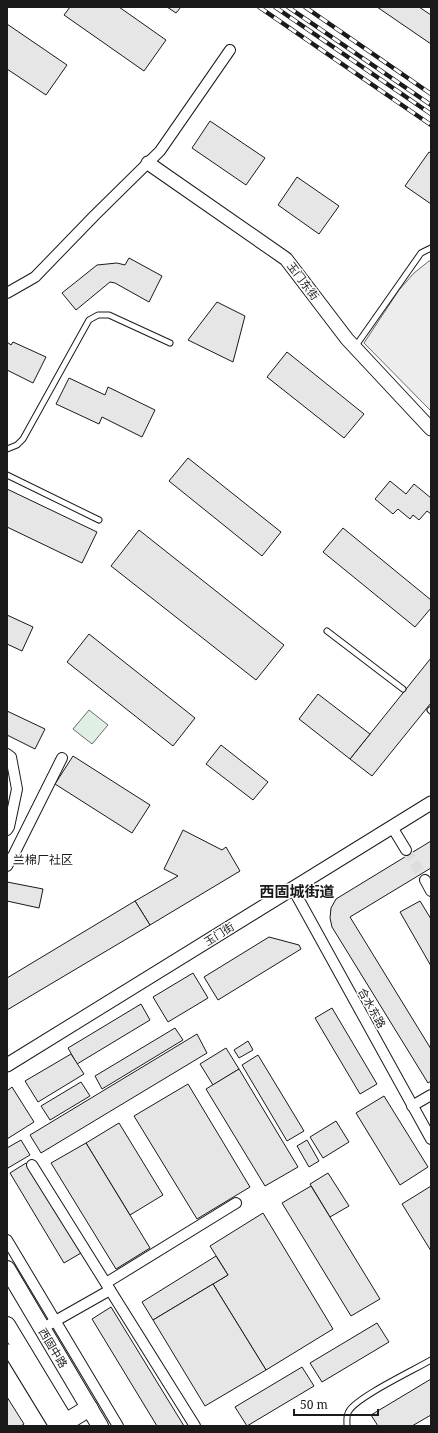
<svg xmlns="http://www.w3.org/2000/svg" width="438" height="1433" viewBox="0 0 438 1433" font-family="'Noto Serif','Noto Sans SC',serif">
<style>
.green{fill:#e0efe3;stroke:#6a6a6a}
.parking{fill:#ededed;stroke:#6a6a6a}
.building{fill:#e6e6e6;stroke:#1a1a1a}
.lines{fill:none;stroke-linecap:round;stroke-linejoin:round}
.minor-tunnel{stroke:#ddd;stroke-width:10;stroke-dasharray:10 5;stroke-linecap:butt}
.service-casing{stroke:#1a1a1a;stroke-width:7}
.minor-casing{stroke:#1a1a1a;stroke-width:12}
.tertiary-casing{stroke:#1a1a1a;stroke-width:15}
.primary-casing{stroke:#1a1a1a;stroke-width:18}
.trunk-casing{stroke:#1a1a1a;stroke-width:19}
.service{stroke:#fff;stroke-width:5}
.minor{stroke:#fff;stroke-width:10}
.tertiary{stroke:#fff;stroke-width:13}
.primary{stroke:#fff;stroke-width:16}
.trunk{stroke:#fff;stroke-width:17}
.rail-casing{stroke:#1a1a1a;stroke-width:4.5}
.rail{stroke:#fff;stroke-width:3;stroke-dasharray:9;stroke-linecap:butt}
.labels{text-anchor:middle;stroke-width:3;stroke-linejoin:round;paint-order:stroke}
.street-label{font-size:11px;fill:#1a1a1a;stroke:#fff}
.neighbourhood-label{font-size:12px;fill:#1a1a1a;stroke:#fff}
.district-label{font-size:15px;font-weight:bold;fill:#1a1a1a;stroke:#fff}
</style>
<rect width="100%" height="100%" fill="#fff"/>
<polygon class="green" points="89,710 108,725 92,744 73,729"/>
<polygon class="parking" points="429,261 431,261 431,411 364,343 399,290 414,273"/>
<g class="building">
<polygon points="70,7 119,7 166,40 144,71 64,15"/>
<polygon points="167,7 181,7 176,13"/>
<polygon points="377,7 419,7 431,15 431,44"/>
<polygon points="7,24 67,65 46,95 7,69"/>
<polygon points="210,121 265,158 246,185 192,148"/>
<polygon points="429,152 431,153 431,204 405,186"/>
<polygon points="297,177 339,206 319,234 278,205"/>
<polygon points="129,258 162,276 149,302 115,283 110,282 76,310 62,293 97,265 117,263 125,265"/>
<polygon points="217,302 245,316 233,362 188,340"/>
<polygon points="7,342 11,345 13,342 46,357 33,383 7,370"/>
<polygon points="287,352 364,414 344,438 267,377"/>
<polygon points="69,378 105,395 108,387 155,410 142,437 102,417 99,424 56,404"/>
<polygon points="188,458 281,532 262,556 169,481"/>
<polygon points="390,481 406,494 414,484 431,498 431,514 427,511 419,520 413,515 410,519 398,509 393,514 375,499"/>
<polygon points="7,489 97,532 82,563 7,527"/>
<polygon points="343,528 431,600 431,608 415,627 323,552"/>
<polygon points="139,530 284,645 256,680 111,566"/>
<polygon points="7,615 33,627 22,651 7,644"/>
<polygon points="89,634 195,718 173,746 67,662"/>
<polygon points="431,658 431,703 372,776 350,759"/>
<polygon points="318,694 370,734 350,759 299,719"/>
<polygon points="7,711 45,729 35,749 7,735"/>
<polygon points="221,745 268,782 253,800 206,764"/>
<polygon points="73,756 150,805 132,833 55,784"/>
<polygon points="183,830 222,850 226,847 240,871 150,925 135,901 178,876 164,869"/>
<polygon points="431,841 431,868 350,917 431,1049 431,1081 428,1083 332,927 330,918 331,908 336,899"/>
<polygon points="7,882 43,889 39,908 7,901"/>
<polygon points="135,901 150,925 7,1010 7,978"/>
<polygon points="420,901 431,919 431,966 400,912"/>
<polygon points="269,937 299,945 301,949 218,1000 204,977"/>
<polygon points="193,973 208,998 168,1022 153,997"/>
<polygon points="141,1004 150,1020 77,1064 68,1048"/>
<polygon points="332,1008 377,1084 360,1094 315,1018"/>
<polygon points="175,1028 183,1040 102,1089 95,1076"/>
<polygon points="197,1034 207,1053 41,1153 30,1135"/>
<polygon points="248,1041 253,1050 239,1058 234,1050"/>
<polygon points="226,1048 239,1069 213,1085 200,1064"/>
<polygon points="71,1054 84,1074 38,1102 25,1081"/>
<polygon points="258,1055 304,1131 287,1141 242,1065"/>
<polygon points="239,1069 298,1167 265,1186 206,1089"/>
<polygon points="81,1082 90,1096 50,1120 41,1106"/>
<polygon points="188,1084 250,1187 197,1219 134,1116"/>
<polygon points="12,1087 34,1122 7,1139 7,1091"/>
<polygon points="384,1096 428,1167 400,1185 356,1113"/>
<polygon points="336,1121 349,1142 323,1158 310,1137"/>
<polygon points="119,1123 163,1195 130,1215 86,1143"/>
<polygon points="21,1140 30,1155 8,1168 7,1166 7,1148"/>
<polygon points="307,1140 319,1161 309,1167 297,1146"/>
<polygon points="86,1143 150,1248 116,1269 51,1163"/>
<polygon points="26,1163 81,1253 64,1263 10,1173"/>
<polygon points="328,1173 349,1206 330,1217 310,1184"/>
<polygon points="311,1186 380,1299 351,1316 282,1203"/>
<polygon points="431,1186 431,1251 402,1204"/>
<polygon points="263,1213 333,1329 266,1370 213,1284 228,1275 210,1246"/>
<polygon points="216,1256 228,1275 153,1320 142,1302"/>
<polygon points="213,1284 266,1370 205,1406 153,1320"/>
<polygon points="111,1307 184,1426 157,1426 92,1319"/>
<polygon points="377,1323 389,1342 322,1382 310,1363"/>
<polygon points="302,1367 314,1386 247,1426 235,1407"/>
<polygon points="431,1379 431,1415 412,1426 378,1426 371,1415"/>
<polygon points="7,1397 24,1424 21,1426 7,1426"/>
</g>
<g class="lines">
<polyline class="minor-tunnel" points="406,850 425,880"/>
<defs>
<g id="service">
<polyline points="355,347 421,253 431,248"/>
<polyline points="7,449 17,445 23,439 89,320 98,315 109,315 170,343"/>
<polyline points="7,475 99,520"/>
<polyline points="327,631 403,689"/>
<polyline points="430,710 431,711"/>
<path d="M347,1426c0,-5 -1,-11 2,-15 8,-14 65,-41 82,-51"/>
</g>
<g id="minor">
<polyline points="7,293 35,277 95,215 160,151 230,50"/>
<polyline points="7,754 11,757 17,789 9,827 7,830"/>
<polyline points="392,827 406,850"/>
<polyline points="7,866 14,854 62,758"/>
<polyline points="425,880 431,891"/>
<polyline points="293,889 431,1139"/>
<polyline points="412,1106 431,1095"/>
<polyline points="32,1165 195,1426"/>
<polyline points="7,1240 118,1426"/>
<polyline points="106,1283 236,1203"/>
<polyline points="50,1324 110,1290"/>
<polyline points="7,1349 54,1426"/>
</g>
<g id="tertiary">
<polyline points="148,163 286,259 347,339 431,429"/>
<polyline points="7,1065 431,803"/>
</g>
<g id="primary">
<polyline points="7,1269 100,1426"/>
<polyline points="7,1325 68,1426"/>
</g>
<polyline id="trunk" points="66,1422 89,1408"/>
</defs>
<use href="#service" class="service-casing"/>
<use href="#minor" class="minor-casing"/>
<use href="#tertiary" class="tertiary-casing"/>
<use href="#primary" class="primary-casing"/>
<use href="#trunk" class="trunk-casing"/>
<use href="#service" class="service"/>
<use href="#minor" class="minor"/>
<use href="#tertiary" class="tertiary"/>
<use href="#primary" class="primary"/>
<use href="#trunk" class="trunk"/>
<defs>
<g id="rail">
<polyline points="259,7 431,125"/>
<polyline points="275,7 431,114"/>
<polyline points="288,7 431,105"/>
<polyline points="305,7 431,94"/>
</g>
</defs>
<use href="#rail" class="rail-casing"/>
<use href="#rail" class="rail"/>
</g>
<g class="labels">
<g class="street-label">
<text transform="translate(303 281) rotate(53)" y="4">玉门东街</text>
<text transform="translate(219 934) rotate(-32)" y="4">玉门街</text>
<text transform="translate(372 1008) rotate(61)" y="4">合水东路</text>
<text transform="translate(53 1348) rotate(59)" y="4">西固中路</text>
</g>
<g class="neighbourhood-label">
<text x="43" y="864">兰棉厂社区</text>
</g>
<g class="district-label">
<text x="297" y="897">西固城街道</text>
</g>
</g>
<rect width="438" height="1433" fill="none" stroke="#1a1a1a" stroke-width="16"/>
<path d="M294 1409v6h84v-6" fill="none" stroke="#1a1a1a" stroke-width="2"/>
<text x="300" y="1409" font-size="12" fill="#1a1a1a" stroke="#ffffff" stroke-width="3" paint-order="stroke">50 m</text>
</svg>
